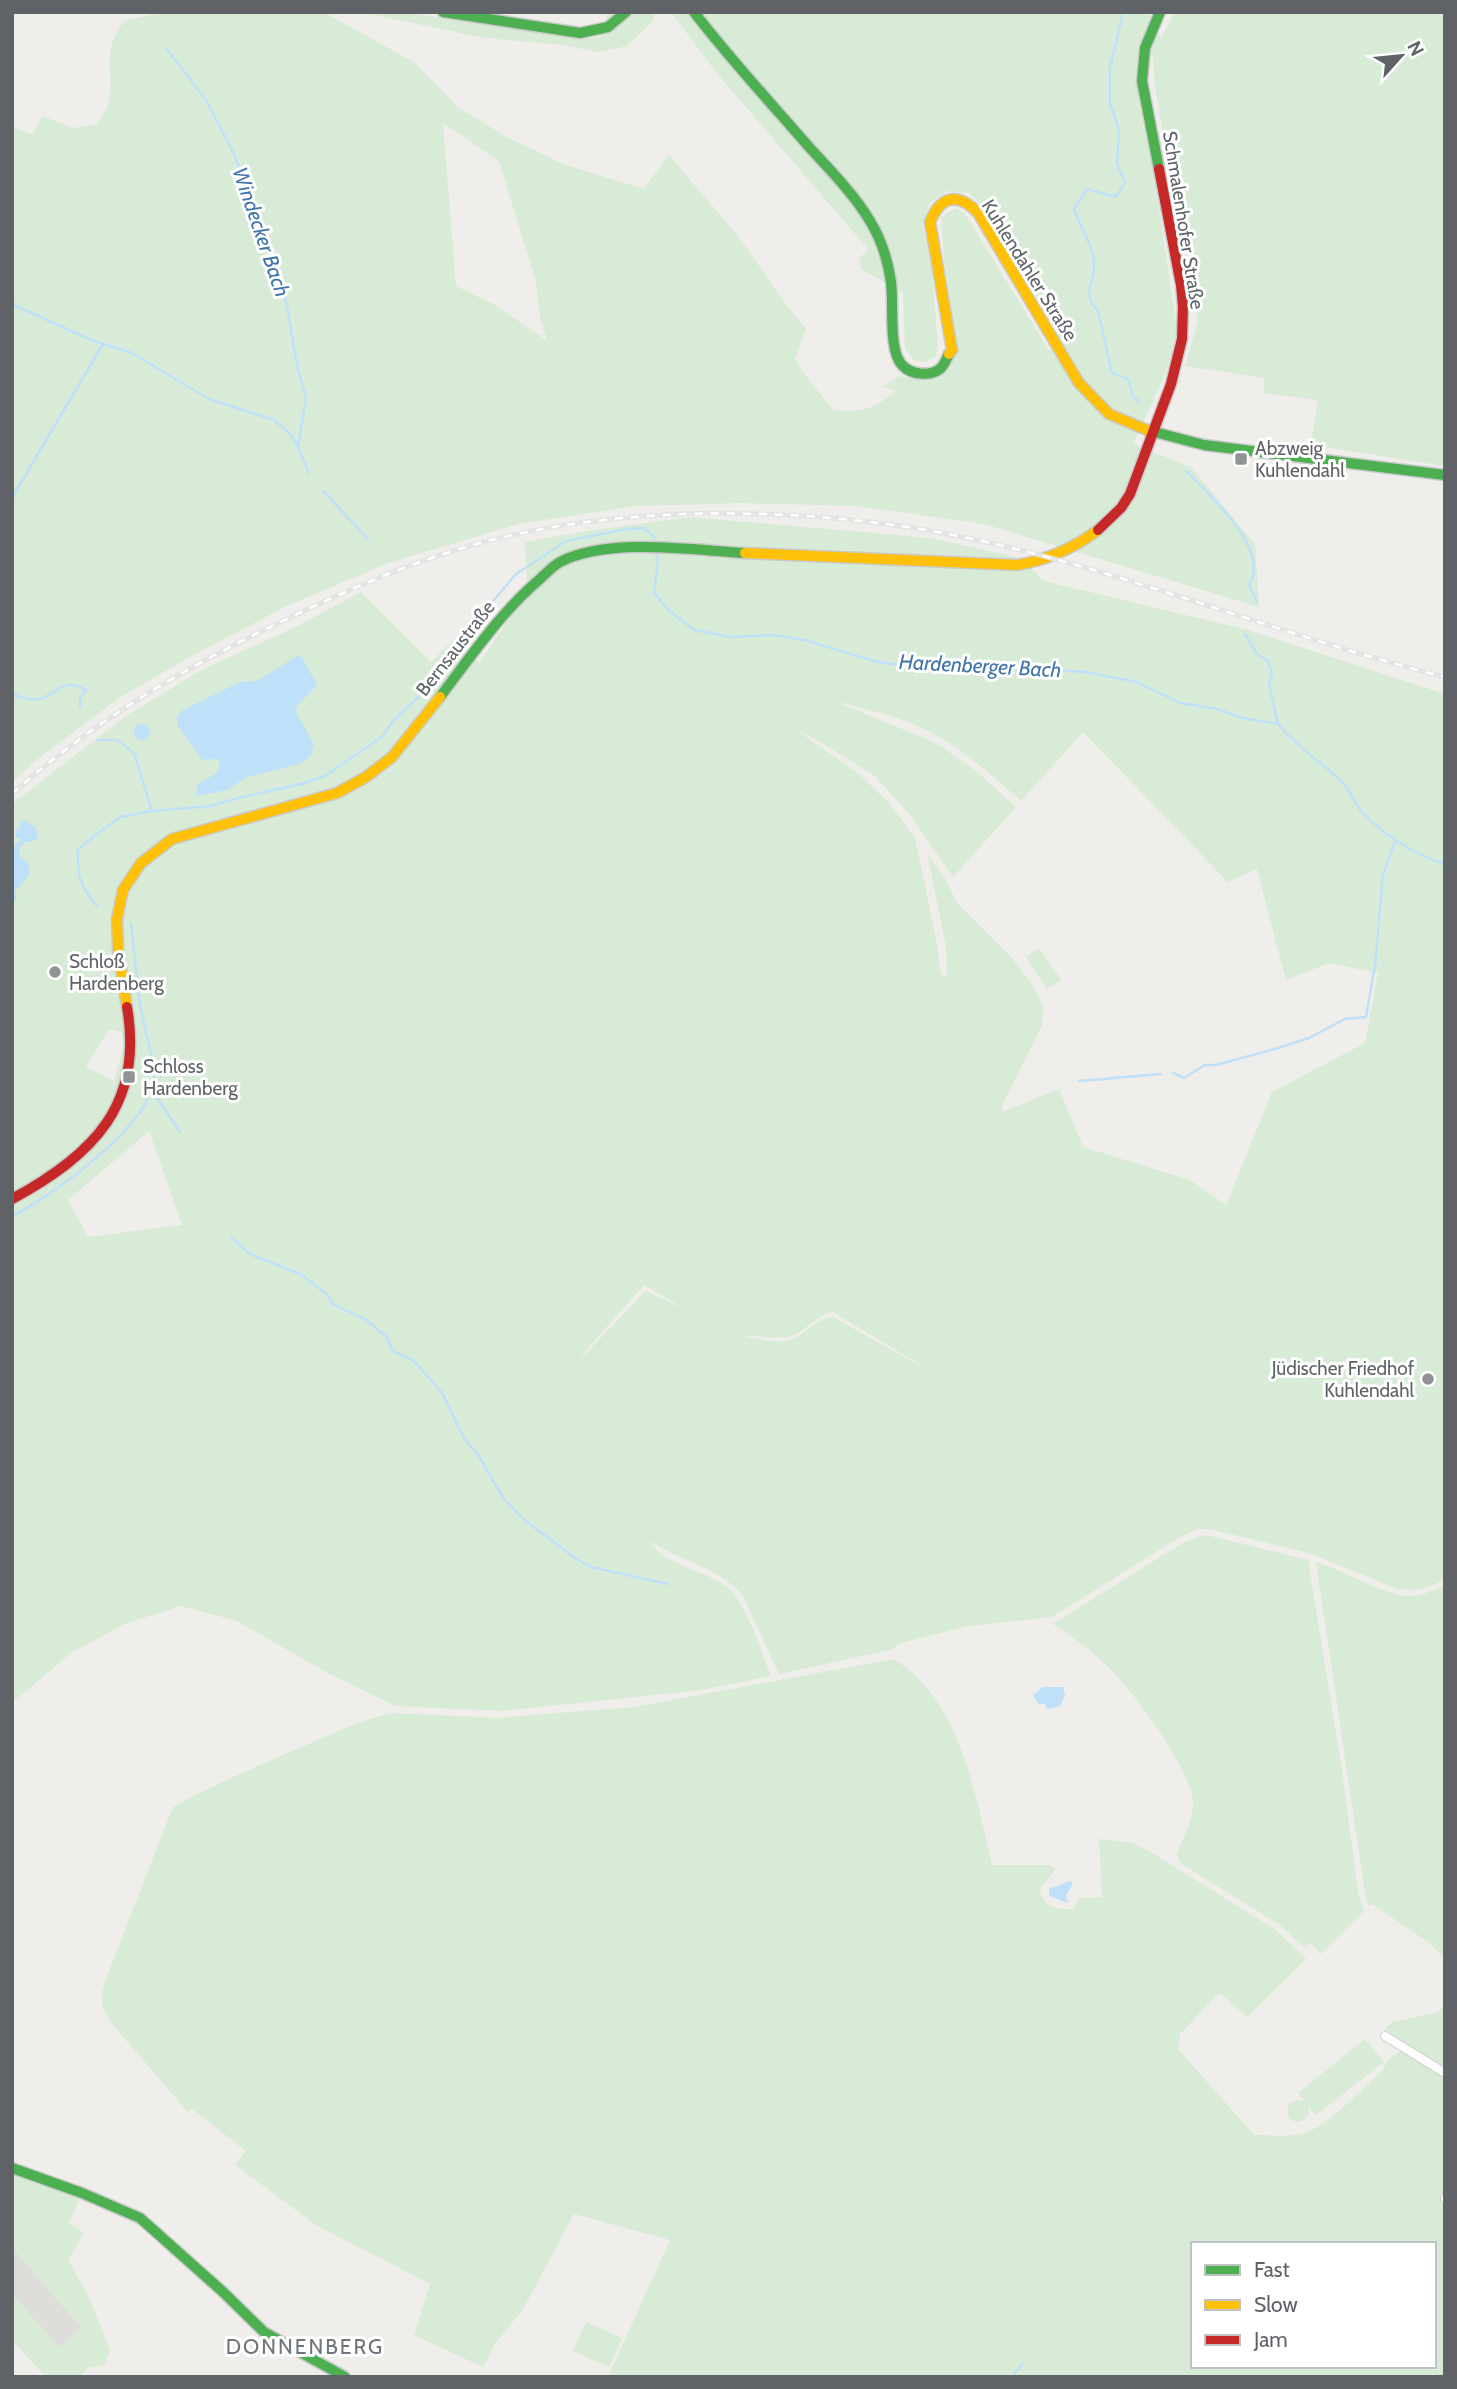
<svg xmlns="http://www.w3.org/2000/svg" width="1457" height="2389" viewBox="0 0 1457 2389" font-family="Cabin,sans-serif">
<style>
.industrial{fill:#dfddda}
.green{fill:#d8ebd6;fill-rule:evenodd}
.water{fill:#bfe0f9}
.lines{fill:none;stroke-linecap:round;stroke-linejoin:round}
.stream{stroke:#bfe0f9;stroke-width:2.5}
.street-casing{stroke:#cbcccc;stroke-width:10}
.fast-casing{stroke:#cacacb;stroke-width:13}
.slow-casing{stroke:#cacacb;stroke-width:13}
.jam-casing{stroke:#cacacb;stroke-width:13}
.street{stroke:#fdfcfc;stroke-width:8}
.fast{stroke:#4caf50;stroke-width:10}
.slow{stroke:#ffc107;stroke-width:10}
.jam{stroke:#c62828;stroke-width:10}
.rail-casing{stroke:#e4e4e4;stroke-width:5}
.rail{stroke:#fff;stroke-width:2.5;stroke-dasharray:8;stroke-linecap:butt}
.poi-dot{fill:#919496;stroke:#fff;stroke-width:2.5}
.labels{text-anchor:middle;stroke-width:6;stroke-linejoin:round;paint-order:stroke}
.street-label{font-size:19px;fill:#5f6368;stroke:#fff}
.poi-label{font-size:19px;fill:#5f6368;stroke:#fff;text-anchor:start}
.water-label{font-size:21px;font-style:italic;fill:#4174aa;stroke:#fff}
.neighbourhood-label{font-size:21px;letter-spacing:2px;fill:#70757a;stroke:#fff}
</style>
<rect width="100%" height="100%" fill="#efeeea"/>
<polygon class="industrial" points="12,2247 81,2327 59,2348 12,2294"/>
<g class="green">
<path d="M163,12h160l91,50 44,45 47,29 58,28 81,25 25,-35c21,28 45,52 66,79 25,31 44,67 71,95l-11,31 7,12 31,39c30,2 41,0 63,-20l-14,-3 16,-11c30,7 60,1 58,-37l-12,-78 -3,-44 14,-9 8,4 6,8 81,132 8,-19 -74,-124 -15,-16 -21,-2 -19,12 -6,23 9,45 6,75 -2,10 -10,6 -12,-2 -9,-11 -2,-57 -42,-23 -2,-10 9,-10 -153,-178 -44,-59h478l12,26 14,-26h270v454l-134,-21 7,-45 -54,-7v-15l-79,-12 13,-45 -43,-234 -2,-29 -12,-20c-13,41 6,97 13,139 8,50 15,100 23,150 -6,44 -26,77 -44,117l58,23 64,77 4,63 -275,-83 -127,-18 -118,-3 -104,3 -117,18 -130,39 -101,43 -92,48 -76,44 -80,60 -27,24v-656l21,9 9,-19 32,12 23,-4c4,-6 10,-13 11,-20 8,-35 -9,-48 16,-83zM443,123l56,38 37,121 4,36 7,23 -50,-35 -41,-20z"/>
<polygon points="359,12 403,12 579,39 600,37 608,12 655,12 652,22 627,46 598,52 563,45 485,38"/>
<path d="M691,517l239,21 90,20 24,23 204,49 197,64v885l-13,7 -18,4 -17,-1 -85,-35 -102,-25h-13l-19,9 -126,79 -83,9 -68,17 -11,7 -111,24 -36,-78c-24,-29 -63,-35 -94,-55 17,26 56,28 79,47 18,14 34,66 43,88l-69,14 -201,21 -106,-5 -69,-34 -89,-51 -56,-15 -57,18 -53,29 -59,50v-899l114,-88 77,-47 93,-42 65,-35 70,70 22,-22 26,23 41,-60 7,-23 -2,-38 62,-11zM832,700c26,8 54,13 79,23 42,17 76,48 110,78l62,-69 145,150 29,-13 29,111 43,-17 49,10 -13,70 -93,49 -46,113 -36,-25 -107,-33 -24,-58 -57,23 1,-8 39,-78 1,-18 -9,-21 -22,-29 -55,-55 -10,-21 -20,-29 19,93 1,30 -6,-1 -4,-31 -22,-106 -25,-34 -30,-29 -62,-44 16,7 61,38 35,39 43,62 63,-70 -40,-36 -40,-28zM109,1029l12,3 3,14 -10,35 -28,-14zM149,1131l33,94 -94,12 -20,-37zM644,1285l43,25 -41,-19 -60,62 -7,5zM833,1312l91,55v1l-91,-51c-19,2 -26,18 -44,23 -11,4 -32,-1 -44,-4 14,-1 32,4 45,0 17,-5 25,-20 43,-24z"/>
<polygon points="1039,948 1061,980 1047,989 1026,957"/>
<path d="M1200,1536h10l98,24 34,210 16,122 6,19 -43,43 -11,-11 -5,5 -25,-23 -100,-62 -3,-9c6,-16 16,-33 16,-51 -1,-34 -63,-117 -89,-140 -14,-13 -35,-29 -51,-39l128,-80z"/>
<path d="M1316,1562c28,8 71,36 98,34 11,-1 22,-7 31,-12v374l-17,-16 -56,-38 -3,2 -3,-6z"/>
<path d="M894,1659c67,42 81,135 98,206h57l7,4 -16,20c2,18 17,21 33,20l6,-11 23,-1 -3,-58 34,4 21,11 123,77 29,28 -59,58 -26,-23 -4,1 -37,39 -2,15 76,86c17,0 41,3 56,-4 23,-11 53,-43 73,-61l4,-9 20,-15 -23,-15 8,-9 47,-10 6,-11v376h-837l62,-137 -96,-26 -51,95 -28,35 -12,23 -69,-32 16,-51 -114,-59 -81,-60 11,-14 -54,-42 -4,3 -76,-88c-11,-16 -13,-24 -7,-43l68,-174c40,-22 82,-40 124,-58 31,-13 64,-30 97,-36l103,5 137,-11zM1193,2244h241v122h-241z"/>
<polygon points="1365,2039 1384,2062 1316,2115 1308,2106 1309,2113 1304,2120 1297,2122 1289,2119 1287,2110 1290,2103 1297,2100 1305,2101 1298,2093"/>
<polygon points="12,2172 82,2193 69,2223 84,2233 68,2260 89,2297 110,2350 105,2365 89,2367 78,2377 46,2377 12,2340 12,2294 59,2348 81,2327 12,2247"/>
<polygon points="586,2322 622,2338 609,2367 573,2351"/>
</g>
<g class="water">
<polygon points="297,656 302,657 317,685 297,706 296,711 314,745 311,755 300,764 247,777 227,790 196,796 197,785 218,772 220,762 218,759 202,760 177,725 177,716 183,710 240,682 257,681"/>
<circle cx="142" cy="732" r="8"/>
<polygon points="25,820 36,828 38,837 34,841 25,842 20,848 19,856 29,864 29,875 15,891 17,899 12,903 12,846 15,846 21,839 16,837 16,830 20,827 20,822"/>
<polygon points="1043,1687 1063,1687 1065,1695 1060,1706 1047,1709 1045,1704 1038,1704 1033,1695"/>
<polygon points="1070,1881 1073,1883 1066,1896 1068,1903 1049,1896 1049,1889"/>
</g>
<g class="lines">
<g class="stream">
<path d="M1123,12l-13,56v34l9,28 -2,34 8,19 -9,14 -29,-8 -13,20c6,18 17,32 20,51 3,22 -15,31 4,51l14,62 16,6 5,17 6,6"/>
<polyline points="166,48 206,100 234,154 282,278 298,370 306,398 298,447 309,473"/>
<polyline points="12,304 91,340 132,353 209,399 274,420 290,434 297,445"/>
<path d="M1186,471c22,22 86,80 63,114l8,17"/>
<polyline points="323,491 368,539"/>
<polyline points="12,498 103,344"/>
<path d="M656,551l2,11 -4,30 13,17 27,21 37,7 42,-2 32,5 72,22 24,3 95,5 31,-2 58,4 52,10 43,21 37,6 25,9 36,6c18,22 43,38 64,58 9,8 12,22 21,31 21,22 52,42 82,51"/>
<polyline points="1245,634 1257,654 1267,660 1272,672 1269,685 1278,724"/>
<path d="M12,694c7,3 21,7 28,5 19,-6 23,-22 46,-9l-6,8v10"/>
<polyline points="97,740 117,740 134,753 152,811"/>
<path d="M97,906c-17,-20 -20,-30 -19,-56l16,-14 27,-19 31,-6 59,-5 31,-9 59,-13 24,-8 58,-40 10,-15 24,-23 71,-91 28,-33 50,-33 55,-11 23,-2 10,9 1,8"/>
<polyline points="1173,1073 1184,1078 1205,1065 1216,1065 1275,1049 1309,1038 1345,1019 1366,1017 1375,966 1383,875 1395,841"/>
<polyline points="1079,1081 1161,1074"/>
<polyline points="151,1089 180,1132"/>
<path d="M12,1216c39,-19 141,-92 142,-139 0,-18 -9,-44 -12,-63 -6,-30 -7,-61 -11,-91"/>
<polyline points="231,1237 250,1254 300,1274 327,1294 333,1304 366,1320 387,1337 393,1351 414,1361 442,1393 464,1438 478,1455 504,1499 522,1518 575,1558 591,1567 668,1584"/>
<polyline points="1012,2377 1023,2363"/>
<polyline points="1120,2377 1129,2377"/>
</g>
<defs>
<g id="street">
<polyline points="1385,2036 1445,2073"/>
<polyline points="1445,2198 1445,2199"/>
</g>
<g id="fast">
<polyline points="443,12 580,33 608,27 626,12"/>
<path d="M694,12c36,47 76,90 115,135 21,23 45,47 61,74 11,18 18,40 21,61 3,22 -3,68 11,83 9,10 29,12 39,3 3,-3 6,-10 8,-14"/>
<polyline points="1159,169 1142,81 1145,48 1160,12"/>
<polyline points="1147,430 1204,445 1445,475"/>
<path d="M440,697c31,-41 61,-85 100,-118 6,-6 13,-13 20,-17 50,-25 131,-12 185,-9"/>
<polyline points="12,2168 82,2193 140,2218 222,2291 264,2332 345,2377"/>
</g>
<g id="slow">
<path d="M949,354l3,-4 -22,-128c11,-27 28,-30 48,-9l101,170 30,31 38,16"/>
<path d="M745,553l272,12c30,-5 57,-17 81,-35"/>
<polyline points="127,1007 118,950 117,919 123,890 141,863 172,839 337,793 366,777 392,757 440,697"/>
</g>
<g id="jam">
<polyline points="1098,530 1121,508 1130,494 1171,384 1182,339 1183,306 1181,285 1159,169"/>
<path d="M12,1199c81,-44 132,-94 115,-192"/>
</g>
</defs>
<use href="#street" class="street-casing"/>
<use href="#fast" class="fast-casing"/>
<use href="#slow" class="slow-casing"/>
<use href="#jam" class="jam-casing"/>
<use href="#street" class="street"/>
<use href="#fast" class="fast"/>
<use href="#slow" class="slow"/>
<use href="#jam" class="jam"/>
<defs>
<path id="rail" d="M12,794c77,-69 163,-121 256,-166 66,-32 134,-63 205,-83 155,-44 353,-39 509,-4 157,35 307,97 463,136"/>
</defs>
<use href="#rail" class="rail-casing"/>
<use href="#rail" class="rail"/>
</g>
<g class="poi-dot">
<rect x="1234" y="452" width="14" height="14" rx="3.5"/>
<circle cx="55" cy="972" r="7"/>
<rect x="122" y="1070" width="14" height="14" rx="3.5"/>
<circle cx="1428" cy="1379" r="7"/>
</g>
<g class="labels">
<g class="street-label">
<text transform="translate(1184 220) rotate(81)" y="7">Schmalenhofer Straße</text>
<text transform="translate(1030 270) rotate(58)" y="7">Kuhlendahler Straße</text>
<text transform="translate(455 648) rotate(-52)" y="7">Bernsaustraße</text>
</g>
<g class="poi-label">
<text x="1255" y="455">Abzweig<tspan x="1255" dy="22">Kuhlendahl</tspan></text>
<text x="69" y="968">Schloß<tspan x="69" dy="22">Hardenberg</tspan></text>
<text x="143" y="1073">Schloss<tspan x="143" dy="22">Hardenberg</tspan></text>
<text x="1414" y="1375" text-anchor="end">Jüdischer Friedhof<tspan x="1414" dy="22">Kuhlendahl</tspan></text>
</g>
<g class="water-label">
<text transform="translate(261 232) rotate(71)" y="7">Windecker Bach</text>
<text transform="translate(980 666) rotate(3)" y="7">Hardenberger Bach</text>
</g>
<g class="neighbourhood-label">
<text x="305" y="2354">DONNENBERG</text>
</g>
</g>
<rect width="1457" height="2389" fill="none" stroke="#5f6368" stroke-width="28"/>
<rect x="1191" y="2242" width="245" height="126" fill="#ffffff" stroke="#bfc1c3" stroke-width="2"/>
<rect x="1205" y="2265" width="35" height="10" fill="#4caf50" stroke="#bfc1c3" stroke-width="2"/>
<text x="1254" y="2277" font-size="21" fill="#5f6368">Fast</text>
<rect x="1205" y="2300" width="35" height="10" fill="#ffc107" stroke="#bfc1c3" stroke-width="2"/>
<text x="1254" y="2312" font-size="21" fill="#5f6368">Slow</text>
<rect x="1205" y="2335" width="35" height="10" fill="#c62828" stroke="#bfc1c3" stroke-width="2"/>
<text x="1254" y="2347" font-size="21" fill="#5f6368">Jam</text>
<g transform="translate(1401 56) rotate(63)" stroke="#ffffff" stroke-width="5" paint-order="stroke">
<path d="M0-5L12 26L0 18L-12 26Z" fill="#5f6368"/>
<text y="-10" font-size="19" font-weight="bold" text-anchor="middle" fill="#5f6368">N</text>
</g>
</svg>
